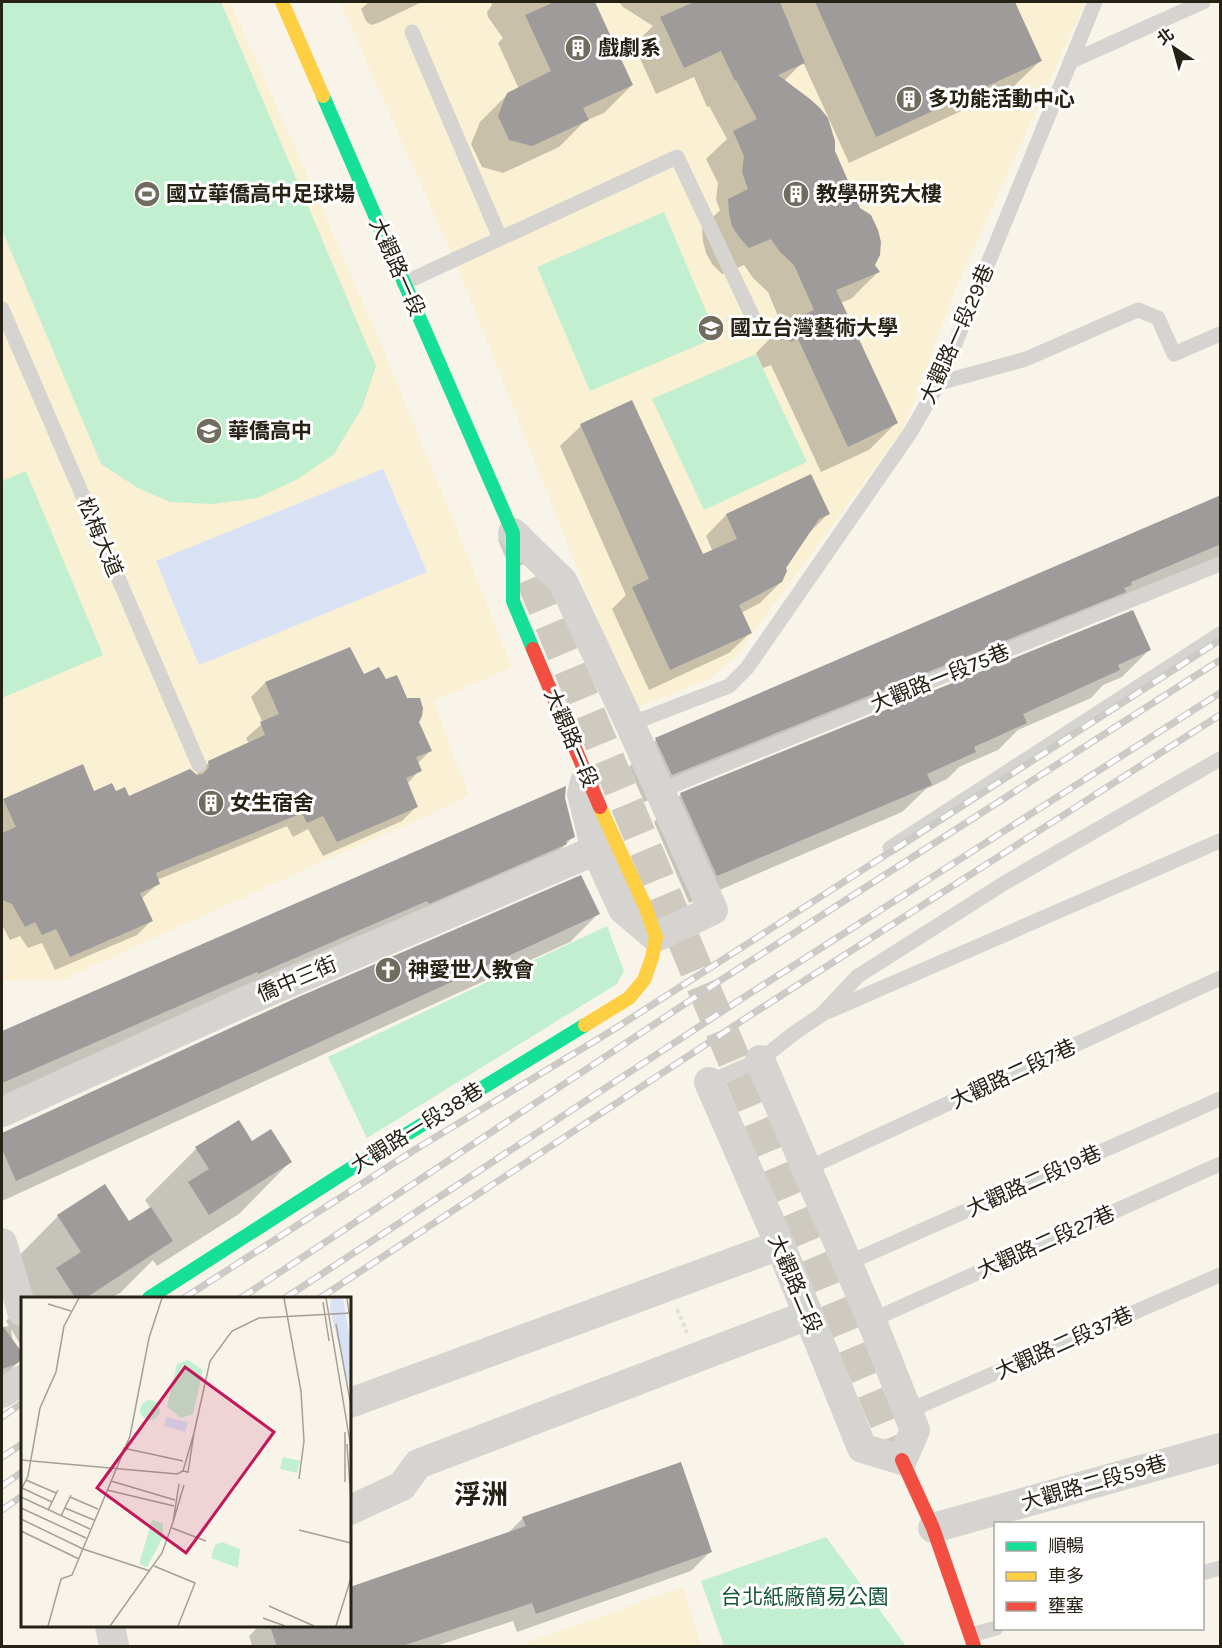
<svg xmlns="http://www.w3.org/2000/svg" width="1222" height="1648" viewBox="0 0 1222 1648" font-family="Karla,'Noto Sans TC',sans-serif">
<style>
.built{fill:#faf0d4}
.green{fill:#c2efcf}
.water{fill:#d8e2f4}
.shadow{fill:#0003}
.building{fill:#9f9b9b}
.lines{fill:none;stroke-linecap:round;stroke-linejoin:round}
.secondary-tunnel{stroke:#cecabf;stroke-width:33;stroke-dasharray:33 16;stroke-linecap:butt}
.path{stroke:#e1e0db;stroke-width:4;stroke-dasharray:4.5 3;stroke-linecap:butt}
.lane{stroke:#d5d4d0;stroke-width:15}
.street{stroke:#d5d4d0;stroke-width:30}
.fast{stroke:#16e098;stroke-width:14}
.slow{stroke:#ffcf43;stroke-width:14}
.jam{stroke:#f24e42;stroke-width:14}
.rail-casing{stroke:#cbcac7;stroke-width:7}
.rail{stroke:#fff;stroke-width:4.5;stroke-dasharray:14;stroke-linecap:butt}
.labels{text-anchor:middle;stroke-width:6;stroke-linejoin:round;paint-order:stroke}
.poi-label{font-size:21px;font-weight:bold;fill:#272216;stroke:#fff;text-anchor:start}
.street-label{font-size:21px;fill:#272216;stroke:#fff}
.park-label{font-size:21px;fill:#155737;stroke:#fff}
.district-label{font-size:27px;font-weight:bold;fill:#272216;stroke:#fff}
.inset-road{fill:none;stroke:#a4a095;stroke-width:1.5}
.view{fill:#c2185b;fill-opacity:0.15;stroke:#c2185b;stroke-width:3}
.inset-edge{fill:none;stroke:#272216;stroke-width:3}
</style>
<rect width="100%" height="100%" fill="#f8f4e9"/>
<g class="built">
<polygon points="2,2 230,2 306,172 381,344 452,517 512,668 433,701 469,795 418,820 337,855 62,980 2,981"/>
<polygon points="340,2 1085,2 952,297 916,398 901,432 737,655 711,678 633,709 454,259"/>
<polygon points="683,1587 702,1646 518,1646"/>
</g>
<g class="green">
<polygon points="2,2 221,2 376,366 362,408 334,454 298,479 257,498 213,504 170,502 138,488 101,464 2,230"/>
<polygon points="664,212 717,337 590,391 537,267"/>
<polygon points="756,354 807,462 704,510 652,399"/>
<polygon points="26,471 103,655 2,698 2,481"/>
<polygon points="607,926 624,971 617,984 367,1138 328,1057"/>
<polygon points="826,1537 906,1646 724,1646 701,1581"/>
</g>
<polygon class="water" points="383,469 427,572 199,665 156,561"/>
<g class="shadow">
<polygon points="369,2 422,2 378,23 371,25 366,21 361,9"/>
<polygon points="491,2 593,2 632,85 604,113 585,121 559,147 503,173 482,167 471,144 480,122 508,94 519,89 498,43 503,38 488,17 487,12 492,5"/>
<polygon points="619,2 1013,2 1040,61 1013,87 849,163 803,62 784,81 834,151 874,265 878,272 851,299 840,303 896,423 869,450 821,472 771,365 763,368 756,353 782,326 768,292 753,278 744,265 722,274 712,264 706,253 703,241 702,228 720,210 716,200 718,183 706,159 727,139 709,106 707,107 694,77 656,94 634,45 653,26 623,7"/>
<polygon points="581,426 702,556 713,552 706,536 726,515 810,476 828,514 807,535 784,568 781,582 760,603 741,613 750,633 729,653 649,690 612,609 626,595 560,446"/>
<polygon points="1220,497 1220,559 1096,619 644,802 629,767 656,740"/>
<polygon points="1149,650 1122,677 1103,685 1091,698 1018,730 998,750 959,767 947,779 926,789 902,812 689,903 654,822 681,794"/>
<polygon points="363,676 417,722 430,751 417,764 420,770 407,784 416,807 402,821 323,856 308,829 293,837 287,826 157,880 158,884 141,899 151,921 137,935 55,970 42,943 28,948 20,936 10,940 2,925 2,802 4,800 93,792 115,793 128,798 196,775 209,762 249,744 246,738 263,723 251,697 265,683"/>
<polygon points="564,788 564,798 573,837 546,864 2,1098 2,1033"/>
<polygon points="598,914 570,942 2,1201 2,1135 288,1004"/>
<polygon points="251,1143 290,1162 239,1214 157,1266 153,1260 120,1293 110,1298 27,1298 7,1268 58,1216 128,1223 151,1209 145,1200 196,1149"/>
<polygon points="22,1304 22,1347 11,1329 13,1343 21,1359 2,1379 2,1327 9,1326 6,1321"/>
<polygon points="523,1518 710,1552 691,1571 517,1632 513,1621 436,1646 252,1646 249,1636 259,1626 350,1626 350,1589 507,1534"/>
</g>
<g class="building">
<polygon points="554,2 595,2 633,85 583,108 589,120 532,146 509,140 498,116 507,93 551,71 525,15"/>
<polygon points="694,2 780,2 805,63 778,75 810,99 820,108 828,118 835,141 835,151 860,208 871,215 878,230 881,242 880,255 875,265 880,272 836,290 898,423 848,447 798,339 790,342 782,325 814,310 794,265 780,252 771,239 749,248 739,237 732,226 729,213 728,199 748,189 742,172 744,156 733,131 757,119 736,80 735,81 721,51 684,68 660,17"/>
<polygon points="815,2 1015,2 1042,61 876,137"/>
<polygon points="632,400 703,554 737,539 726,514 811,474 830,514 819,519 786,568 787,571 782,582 739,605 752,633 670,670 632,587 649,579 580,424"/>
<polygon points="1221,495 1221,544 1131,582 1132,585 1124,588 1126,592 672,775 655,738"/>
<polygon points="1133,610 1151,650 1118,665 1120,670 1023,714 1027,723 974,747 976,752 927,774 932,785 717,876 680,793"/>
<polygon points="350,647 364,674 379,667 386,679 397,675 407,698 420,698 423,708 422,716 419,722 432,751 416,757 422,771 406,778 418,807 337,842 323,816 307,823 302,813 156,873 160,884 140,893 153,921 70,957 56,929 42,935 35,922 25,927 12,904 2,900 2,833 16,827 3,799 83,764 94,791 112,783 116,791 125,787 129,796 190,769 197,775 203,774 209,767 208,761 265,735 260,722 279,714 265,682"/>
<polygon points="566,786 565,798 575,837 566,841 567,844 429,904 427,901 258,974 257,972 2,1083 2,1031"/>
<polygon points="581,875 600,914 16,1181 2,1149 2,1133 296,998"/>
<polygon points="239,1120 252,1141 271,1129 292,1162 209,1215 188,1182 209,1169 195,1147"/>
<polygon points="105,1184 129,1221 151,1207 173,1241 84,1299 76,1299 56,1268 81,1252 57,1215"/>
<polygon points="2,1325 21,1351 22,1358 22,1360 16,1364 2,1369"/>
<polygon points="681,1462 712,1552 536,1614 532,1603 399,1647 277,1647 270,1626 350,1626 350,1587 526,1526 522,1517"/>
</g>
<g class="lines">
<polyline class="secondary-tunnel" points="513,533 902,1460"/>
<polyline class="path" points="677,1309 687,1333"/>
<g class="lane">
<polyline points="412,32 500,238"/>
<polyline points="1072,61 1203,2"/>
<polyline points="404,283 677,157 757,326"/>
<polyline points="2,309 199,765"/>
<polyline points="939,383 1026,359 1138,310 1158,318 1174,354 1220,334"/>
<polyline points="630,724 729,686 747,668 910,433 939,383 1095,2"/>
<polyline points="659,791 1220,564"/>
<polyline points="890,848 1220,634"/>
<polyline points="829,1011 1220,841"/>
<polyline points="709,1082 760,1060 793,1034 821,1015 858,976 1006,882 1220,759"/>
<polyline points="806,1169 1220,978"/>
<polyline points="848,1263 1220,1099"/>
<polyline points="872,1320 1220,1164"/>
<polyline points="908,1411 1220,1275"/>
<polyline points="1202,1573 1220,1568"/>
<polyline points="971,1635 996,1628"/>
</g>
<g class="street">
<polyline points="513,533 563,582 630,724 713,910 656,937 623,909 596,850 582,794 585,782"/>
<polyline points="709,1082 780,1245 862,1448 902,1460 915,1430 867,1309 760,1060"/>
<polyline points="2,1112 244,1002 596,850"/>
<polyline points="2,1243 22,1311"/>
<polyline points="2,1393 22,1380"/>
<polyline points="350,1403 780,1245"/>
<polyline points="350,1510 402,1486 418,1464 808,1315"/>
<polyline points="933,1528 1220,1448"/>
<polyline points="110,1626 114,1646"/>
</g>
<g class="fast">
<polyline points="323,96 513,533 513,601 533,649"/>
<polyline points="149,1298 353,1167 585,1025"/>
</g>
<g class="slow">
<polyline points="282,2 323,96"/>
<polyline points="585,1025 629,998 644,980 652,958 656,937 645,906 600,807"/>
</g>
<g class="jam">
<polyline points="533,649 600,807"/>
<polyline points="902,1460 933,1528 974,1646"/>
</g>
<defs>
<g id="rail">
<polyline points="184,1298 416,1149 608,1033 716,964 1220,640"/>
<polyline points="241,1298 724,978 1220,660"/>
<polyline points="285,1298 735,1003 1220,693"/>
<polyline points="320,1298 746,1018 1220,715"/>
<polyline points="2,1417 22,1403"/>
<polyline points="2,1457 22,1444"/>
<polyline points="2,1486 22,1472"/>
<polyline points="2,1510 22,1496"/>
</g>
</defs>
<use href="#rail" class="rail-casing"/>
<use href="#rail" class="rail"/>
</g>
<defs>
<symbol id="building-disc" viewBox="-11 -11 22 22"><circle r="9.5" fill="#706c60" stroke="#fff"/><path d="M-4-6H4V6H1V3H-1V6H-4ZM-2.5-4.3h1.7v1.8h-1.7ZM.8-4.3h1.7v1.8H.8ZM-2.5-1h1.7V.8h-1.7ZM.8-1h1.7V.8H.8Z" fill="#fff"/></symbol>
<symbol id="stadium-disc" viewBox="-11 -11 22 22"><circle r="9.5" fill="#706c60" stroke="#fff"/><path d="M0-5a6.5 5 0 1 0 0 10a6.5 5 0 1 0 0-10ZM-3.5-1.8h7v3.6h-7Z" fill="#fff"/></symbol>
<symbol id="university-disc" viewBox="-11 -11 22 22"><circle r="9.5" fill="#706c60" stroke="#fff"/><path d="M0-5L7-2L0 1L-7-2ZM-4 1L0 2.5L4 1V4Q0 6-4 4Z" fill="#fff"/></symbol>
<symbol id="school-disc" viewBox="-11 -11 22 22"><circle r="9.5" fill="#706c60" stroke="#fff"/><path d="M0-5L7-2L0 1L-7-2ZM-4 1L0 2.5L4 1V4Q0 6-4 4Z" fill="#fff"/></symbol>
<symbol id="church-disc" viewBox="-11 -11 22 22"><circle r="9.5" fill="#706c60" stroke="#fff"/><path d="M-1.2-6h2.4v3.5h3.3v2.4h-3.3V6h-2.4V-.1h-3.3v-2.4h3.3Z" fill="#fff"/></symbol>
</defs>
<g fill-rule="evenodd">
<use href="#building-disc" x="563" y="33" width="30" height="30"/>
<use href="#building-disc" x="894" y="84" width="30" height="30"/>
<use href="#stadium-disc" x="132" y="179" width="30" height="30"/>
<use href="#building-disc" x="781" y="179" width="30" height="30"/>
<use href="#university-disc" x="696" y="313" width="30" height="30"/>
<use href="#school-disc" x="194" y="416" width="30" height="30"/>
<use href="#building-disc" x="196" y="788" width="30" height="30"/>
<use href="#church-disc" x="373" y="955" width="30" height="30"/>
</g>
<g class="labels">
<g class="poi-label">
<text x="598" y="55">戲劇系</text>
<text x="928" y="106">多功能活動中心</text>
<text x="166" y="201">國立華僑高中足球場</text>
<text x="816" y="201">教學研究大樓</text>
<text x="730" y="335">國立台灣藝術大學</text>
<text x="228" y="438">華僑高中</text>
<text x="230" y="810">女生宿舍</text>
<text x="408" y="977">神愛世人教會</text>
</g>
<g class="street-label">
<text transform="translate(397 267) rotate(66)" y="7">大觀路一段</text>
<text transform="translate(957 334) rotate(-66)" y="7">大觀路一段29巷</text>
<text transform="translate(100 537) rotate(67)" y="7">松梅大道</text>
<text transform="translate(940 678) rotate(-22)" y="7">大觀路一段75巷</text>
<text transform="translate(571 738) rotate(67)" y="7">大觀路一段</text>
<text transform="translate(297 979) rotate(-23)" y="7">僑中三街</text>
<text transform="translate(1013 1074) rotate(-25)" y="7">大觀路二段7巷</text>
<text transform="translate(417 1128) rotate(-32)" y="7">大觀路一段38巷</text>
<text transform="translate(1034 1181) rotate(-24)" y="7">大觀路二段19巷</text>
<text transform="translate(1046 1242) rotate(-24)" y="7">大觀路二段27巷</text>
<text transform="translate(795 1284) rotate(67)" y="7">大觀路二段</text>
<text transform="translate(1064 1343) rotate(-24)" y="7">大觀路二段37巷</text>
<text transform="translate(1094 1483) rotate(-16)" y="7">大觀路二段59巷</text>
</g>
<g class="park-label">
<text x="805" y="1604">台北紙廠簡易公園</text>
</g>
<g class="district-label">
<text x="481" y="1504">浮洲</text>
</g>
</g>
<g transform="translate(21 1297)">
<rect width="330" height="330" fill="#f8f4e9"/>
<path d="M167,63l15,10 -10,44 -12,4 -14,-11 10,-43zM119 113a10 10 0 1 1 20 0a10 10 0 1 1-20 0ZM262,160l17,4 -3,12 -17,-4zM131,223l11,3v14l-16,30 -8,-3zM201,245l18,7 -2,19 -27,-10 4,-13z" fill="#c2efcf"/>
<path d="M310,1h12l8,47v49l-21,-85zM145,120l22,5 -3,10 -21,-6z" fill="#d8e2f4"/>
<path class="inset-road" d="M263,1l17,93 3,50 -5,38M305,1l25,150M326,1l4,28M302,5l6,39M27,7l23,7M315,27l15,82M324,135v50M173,136l16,-72 22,-30 27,-13 92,-5M326,147l4,57M102,151l60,13M0,163l156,14 6,-3M162,174l5,1 6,-39M162,174l11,-38M5,183l30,13M90,184l64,19M1,191l30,14M0,193l7,-14 12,-68 16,-36 8,-46 15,-28M86,193l67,16M0,200l69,32M49,200l28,12M0,211l65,30M44,211l29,12M27,213l10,-20M40,219l10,-21M0,222l62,30 67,22M152,225l6,-38M152,225l11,-37M151,231l34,13M278,233l52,13M0,234l58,28M133,269l41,17 -17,43M248,309l45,20M242,321l22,8M27,329l13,-47 11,-4 58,-139 19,-98 13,-40M89,329l52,-73 11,-31M315,329l15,-48"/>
<path class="view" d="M164,70l89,65 -88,121 -89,-65z"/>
<rect width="330" height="330" class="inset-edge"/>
</g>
<rect width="1222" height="1648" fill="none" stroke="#272216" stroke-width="6"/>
<rect x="994" y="1522" width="210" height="108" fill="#ffffff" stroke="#a9a7a2" stroke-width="1.5"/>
<rect x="1006" y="1542" width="30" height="9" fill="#16e098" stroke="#a9a7a2" stroke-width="1.5"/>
<text x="1048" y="1552" font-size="18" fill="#272216">順暢</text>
<rect x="1006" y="1572" width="30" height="9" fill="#ffcf43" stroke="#a9a7a2" stroke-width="1.5"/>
<text x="1048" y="1582" font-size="18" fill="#272216">車多</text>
<rect x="1006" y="1602" width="30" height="9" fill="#f24e42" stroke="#a9a7a2" stroke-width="1.5"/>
<text x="1048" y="1612" font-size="18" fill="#272216">壅塞</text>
<g transform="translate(1174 48) rotate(324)" stroke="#ffffff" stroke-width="4.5" paint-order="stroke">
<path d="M0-4.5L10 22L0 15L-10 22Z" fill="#272216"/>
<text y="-9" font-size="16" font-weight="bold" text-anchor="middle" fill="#272216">北</text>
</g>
</svg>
